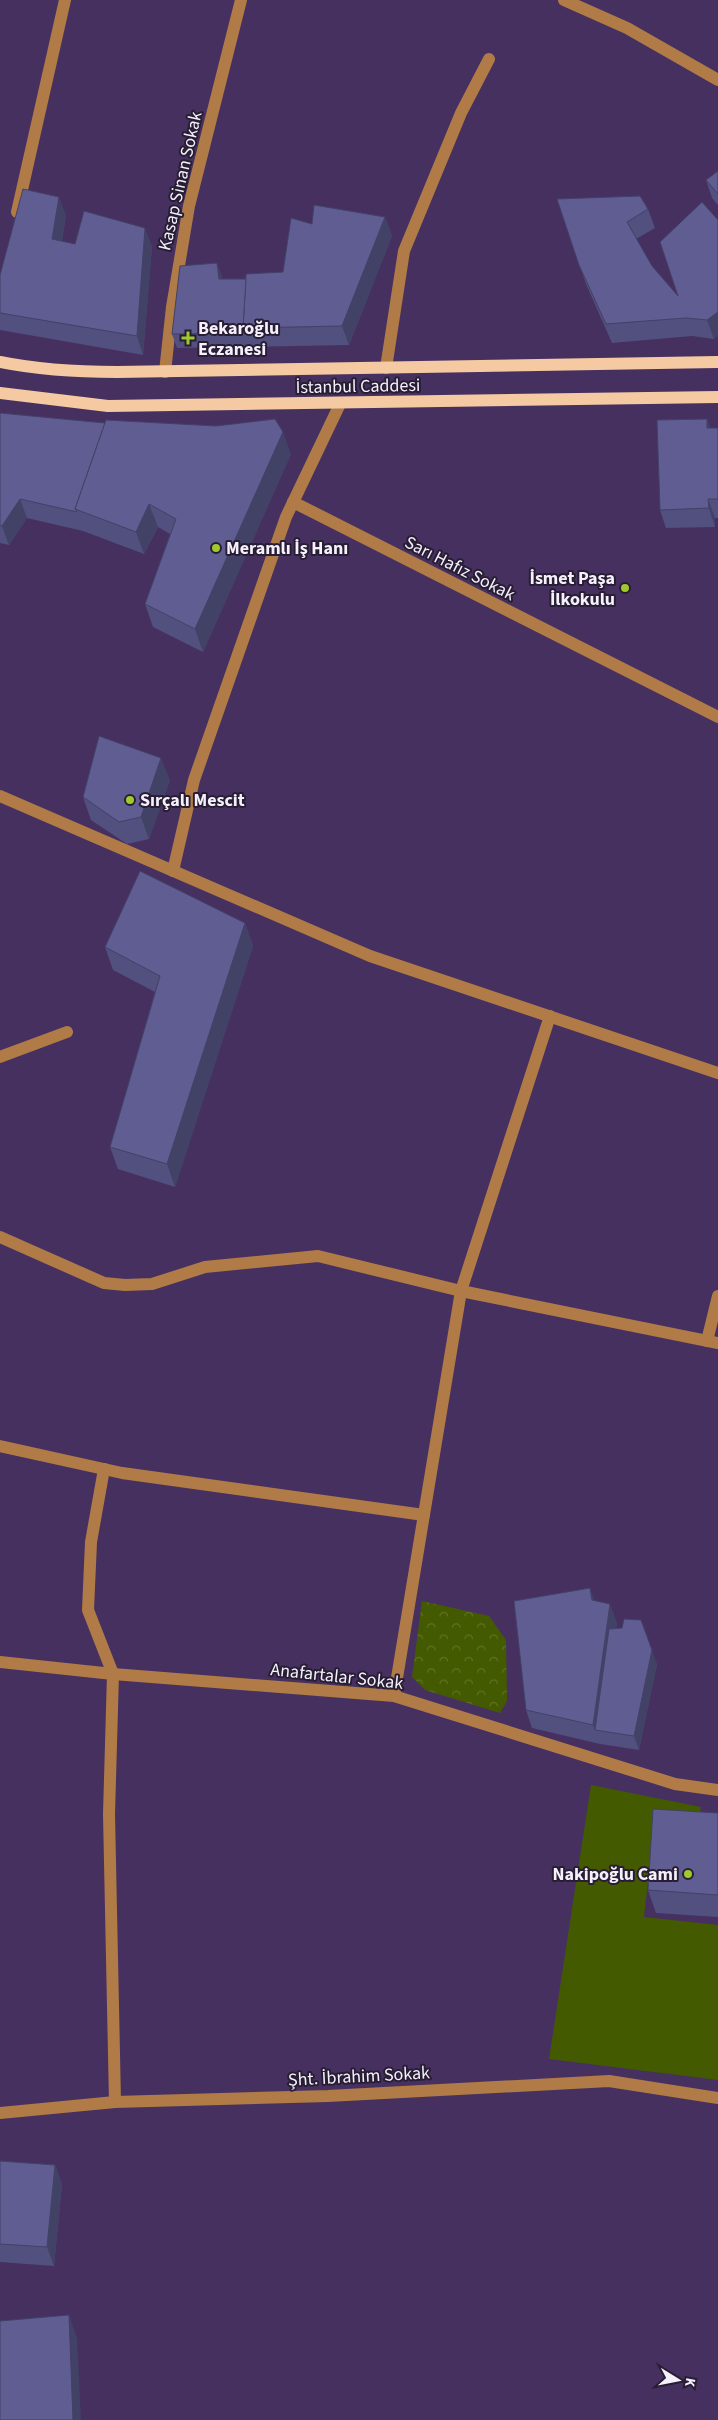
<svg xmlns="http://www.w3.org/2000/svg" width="718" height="2420" viewBox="0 0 718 2420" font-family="'Source Sans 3',sans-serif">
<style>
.grass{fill:#445a00}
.park{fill:url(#park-crowns)}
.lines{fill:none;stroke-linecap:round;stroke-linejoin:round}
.minor{stroke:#b07b47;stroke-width:12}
.major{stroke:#f5caa2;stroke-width:12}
.wall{fill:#52507e}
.shaded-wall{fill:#424166}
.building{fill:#5f5d92;stroke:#424166}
.poi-dot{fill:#9fca2d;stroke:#281e34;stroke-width:2}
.labels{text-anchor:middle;stroke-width:4;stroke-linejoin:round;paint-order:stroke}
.street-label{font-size:18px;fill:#f5f0fc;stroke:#281e34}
.poi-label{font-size:18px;font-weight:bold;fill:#f5f0fc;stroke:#281e34;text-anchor:start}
</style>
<defs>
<pattern id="park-crowns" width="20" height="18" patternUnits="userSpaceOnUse" patternTransform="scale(1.25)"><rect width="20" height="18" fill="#445a00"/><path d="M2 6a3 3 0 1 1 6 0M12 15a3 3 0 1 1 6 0" fill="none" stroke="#607226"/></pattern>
</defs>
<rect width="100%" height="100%" fill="#463060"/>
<polygon class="grass" points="591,1785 701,1807 698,1824 655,1821 644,1917 718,1925 718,2080 549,2059"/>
<polygon class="park" points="422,1601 489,1616 506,1640 507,1701 500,1713 425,1690 412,1677"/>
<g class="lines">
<g class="minor">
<polyline points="564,0 627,28 718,80"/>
<polyline points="17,212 65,0"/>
<polyline points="386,368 404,251 461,113 489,59"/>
<polyline points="165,372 172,307 189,206 241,0"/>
<polyline points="293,502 718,717"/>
<polyline points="0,796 370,956 718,1073"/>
<polyline points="173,871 194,780 286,517 340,404"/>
<polyline points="0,1057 67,1032"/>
<polyline points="0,1237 104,1283 125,1285 152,1284 205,1267 318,1256 461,1291 718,1343"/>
<polyline points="707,1341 718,1296"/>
<polyline points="0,1446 122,1473 424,1515"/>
<polyline points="104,1469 91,1542 88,1610 113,1674 109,1814 115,2102"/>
<polyline points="0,1662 113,1674 394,1696 675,1784 718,1790"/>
<polyline points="394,1696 461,1291 550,1016"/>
<polyline points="0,2113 115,2102 328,2096 609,2081 718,2098"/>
</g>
<g class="major">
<path d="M0,362c39,8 77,10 117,10l601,-10"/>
<polyline points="0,393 108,406 718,397"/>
</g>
</g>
<g class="wall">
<polygon points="718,171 718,205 712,198 706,180"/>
<polygon points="557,199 648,209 655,228 636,239 652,266 678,296 718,220 714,339 692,336 612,343 586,284"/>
<polygon points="66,215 62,241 75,244 152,246 143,355 0,330 0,275"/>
<polygon points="385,217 392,236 349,345 177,348 172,334 222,276 222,279 246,279 283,272 312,224"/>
<polygon points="0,413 291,454 203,652 153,627 145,604 170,534 158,527 144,554 83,531 27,518 9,545 0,543"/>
<polygon points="707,419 710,428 718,428 718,518 715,518 715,527 666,528 660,510"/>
<polygon points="170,780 149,839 127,844 91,820 83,797"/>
<polygon points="245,923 253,946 175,1187 118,1169 110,1147 155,992 113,970 105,947"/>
<polygon points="595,1601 617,1623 616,1628 657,1664 639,1750 600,1744 532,1728 526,1710"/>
<polygon points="718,1813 718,1917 656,1913 648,1890"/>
<polygon points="0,2161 55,2165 62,2184 54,2266 0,2262"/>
</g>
<g class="shaded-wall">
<polygon points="59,197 66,215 59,258 52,239"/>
<polygon points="385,217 392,236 349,345 342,326"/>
<polygon points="145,228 152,246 143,355 137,336"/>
<polygon points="217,263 222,276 224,293 219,279"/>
<polygon points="718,312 718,336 714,339 707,320"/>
<polygon points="707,419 714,438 707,428"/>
<polygon points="283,432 291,454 203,652 195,629"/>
<polygon points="20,499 27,518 9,545 2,526"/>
<polygon points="708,499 715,518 715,527 709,508"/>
<polygon points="149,504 158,527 144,554 136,532"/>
<polygon points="161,758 170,780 149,839 141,817"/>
<polygon points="245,923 253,946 175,1187 167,1164"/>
<polygon points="590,1588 597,1607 592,1600"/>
<polygon points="610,1604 617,1623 601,1731 595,1730 593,1725"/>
<polygon points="652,1650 657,1664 639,1750 634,1736"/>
<polygon points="55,2165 62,2184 54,2266 47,2247"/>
<polygon points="69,2315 77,2338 81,2420 73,2420"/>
</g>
<g class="building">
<polygon points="718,171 718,194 706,180"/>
<polygon points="23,189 59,197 52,239 75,244 84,211 145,228 137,336 0,313 0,275"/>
<polygon points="640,196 648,209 627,222 652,266 678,296 660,242 702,202 718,220 718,312 707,320 686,318 606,324 579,265 557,199"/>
<polygon points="314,205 385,217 342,326 243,328 246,274 283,272 291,218 312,224"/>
<polygon points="217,263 219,279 246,279 243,328 245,333 172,334 180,266"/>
<polygon points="0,413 105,423 75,509 77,512 20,499 2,526 0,526"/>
<polygon points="275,419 283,432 195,629 145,604 176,519 149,504 136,532 75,509 106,420 216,426"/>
<polygon points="707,419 707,428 718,428 718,499 708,499 709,508 660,510 657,420"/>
<polygon points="99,736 161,758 141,817 119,822 83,797"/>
<polygon points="140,871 245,923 167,1164 110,1147 160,976 105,947"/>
<polygon points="590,1588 592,1600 610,1604 593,1725 526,1710 514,1601"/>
<polygon points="624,1619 641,1620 652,1650 634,1736 595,1730 609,1629 622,1628"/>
<polygon points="653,1809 718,1813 718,1895 648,1890"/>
<polygon points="0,2161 55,2165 47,2247 0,2244"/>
<polygon points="69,2315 73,2420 0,2420 0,2321"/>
</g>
<g class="poi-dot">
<path d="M185.5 330.5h5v5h5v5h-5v5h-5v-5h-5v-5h5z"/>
<circle cx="216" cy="548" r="5"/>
<circle cx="625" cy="588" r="5"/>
<circle cx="130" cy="800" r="5"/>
<circle cx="688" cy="1874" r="5"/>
</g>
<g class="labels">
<g class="street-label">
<text transform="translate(180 181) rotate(-77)" y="6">Kasap Sinan Sokak</text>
<text transform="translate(358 386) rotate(-1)" y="6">İstanbul Caddesi</text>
<text transform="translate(460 568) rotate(27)" y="6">Sarı Hafız Sokak</text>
<text transform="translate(337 1676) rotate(6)" y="6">Anafartalar Sokak</text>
<text transform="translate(359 2076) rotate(-3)" y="6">Şht. İbrahim Sokak</text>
</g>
<g class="poi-label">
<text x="198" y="334">Bekaroğlu<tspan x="198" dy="21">Eczanesi</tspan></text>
<text x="226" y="554">Meramlı İş Hanı</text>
<text x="615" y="584" text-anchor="end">İsmet Paşa<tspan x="615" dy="21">İlkokulu</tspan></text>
<text x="140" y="806">Sırçalı Mescit</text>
<text x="678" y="1880" text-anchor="end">Nakipoğlu Cami</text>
</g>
</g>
<g transform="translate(678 2380) rotate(100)" stroke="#281e34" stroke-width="4" paint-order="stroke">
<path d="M0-4L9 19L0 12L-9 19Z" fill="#f5f0fc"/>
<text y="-8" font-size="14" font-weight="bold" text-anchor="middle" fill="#f5f0fc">K</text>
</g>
</svg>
